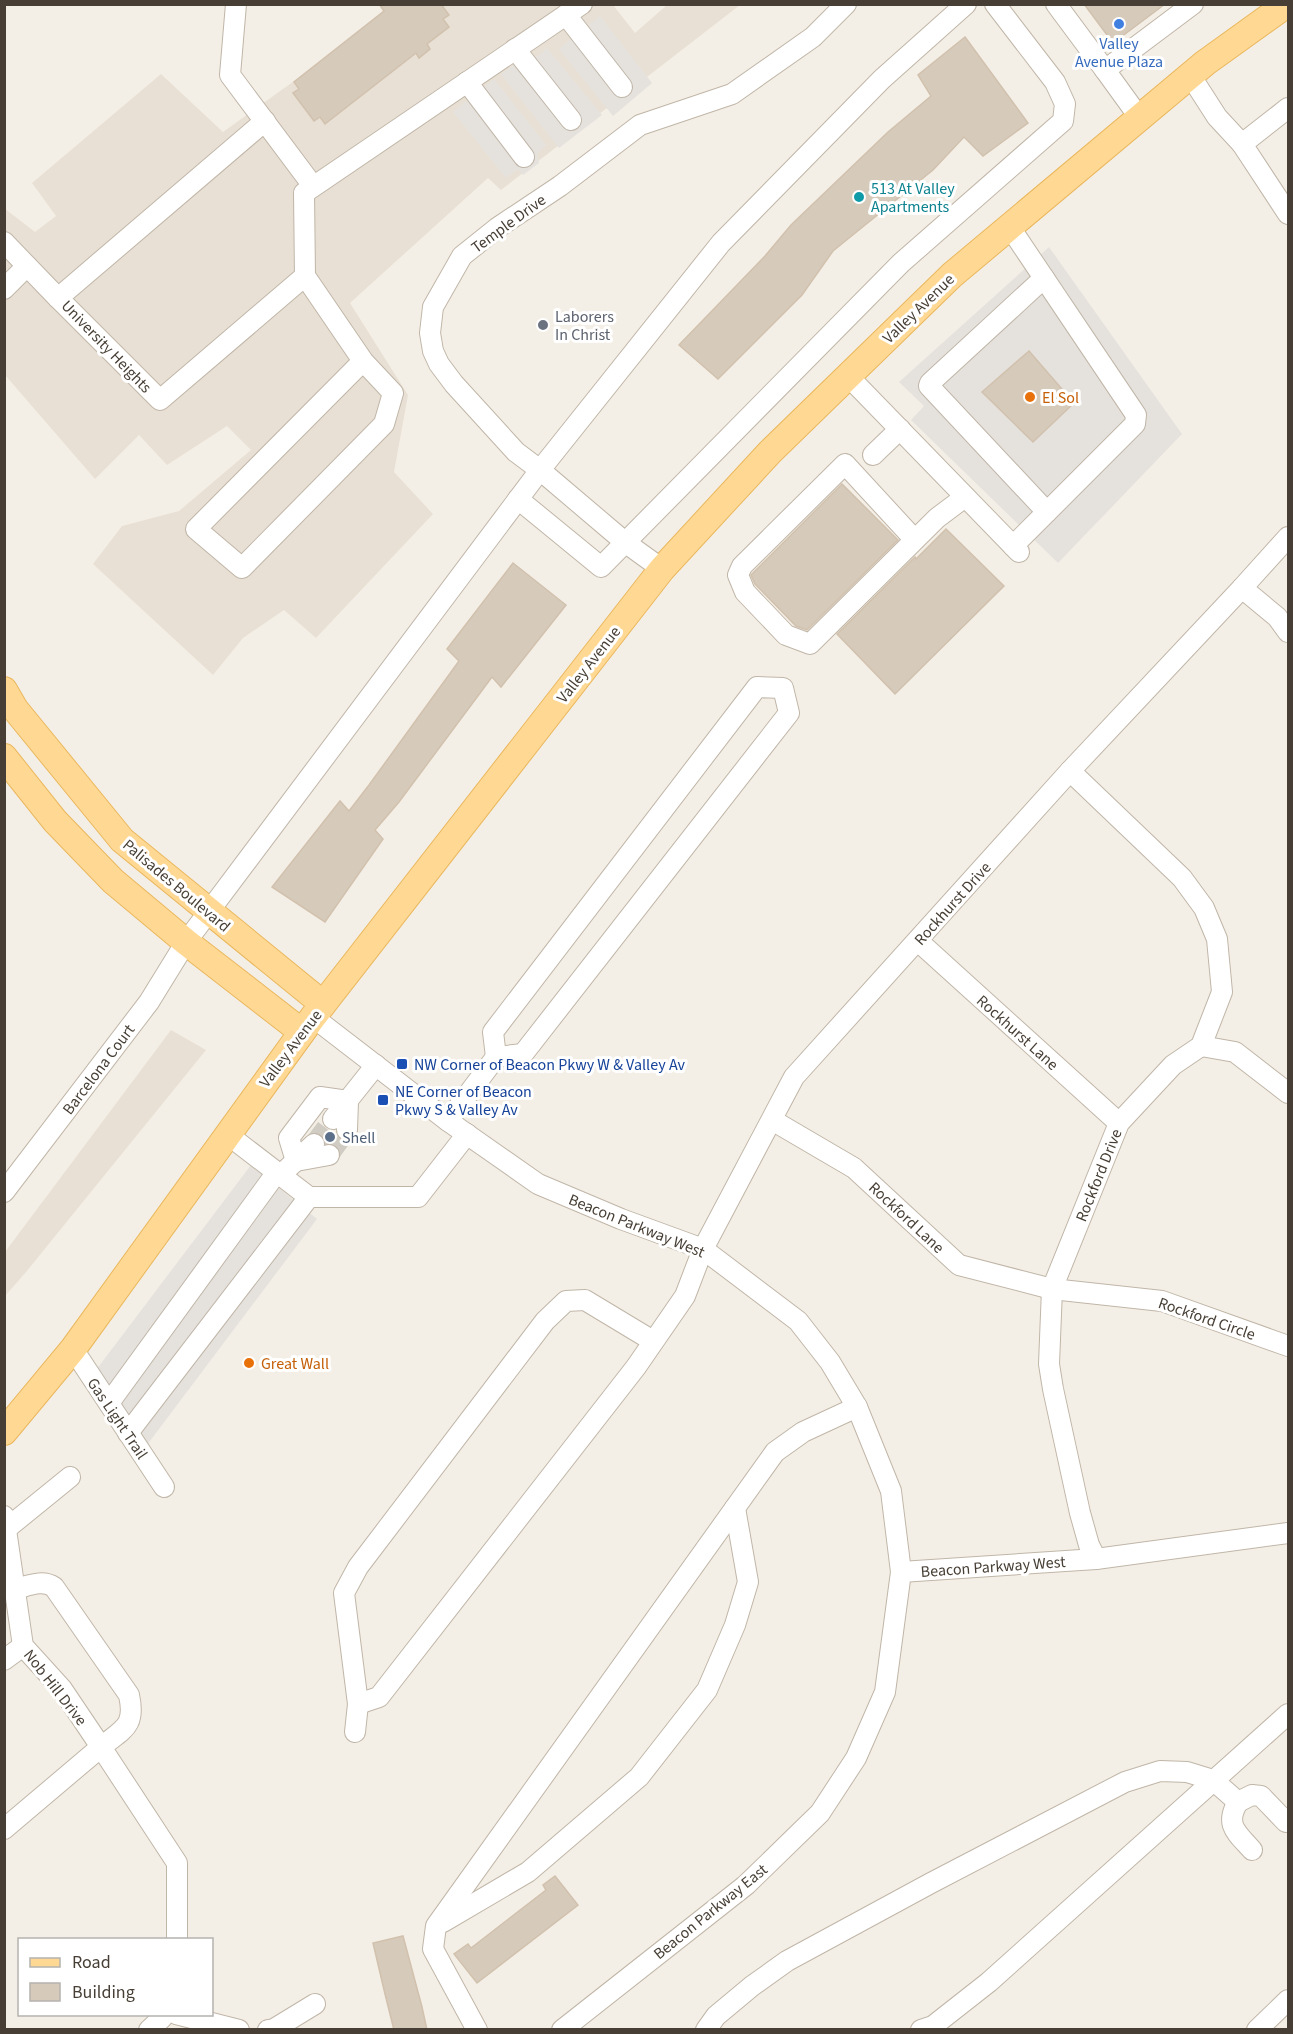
<svg xmlns="http://www.w3.org/2000/svg" width="1293" height="2034" viewBox="0 0 1293 2034" font-family="'Source Sans 3',sans-serif">
<style>
.residential{fill:#e8e0d4}
.parking{fill:#e5e2de;fill-rule:evenodd}
.building{fill:#d6cabb;stroke:#d1c1ad;stroke-width:1.5}
.lines{fill:none;stroke-linecap:round;stroke-linejoin:round}
.minor-tunnel{stroke:#d1ccc3;stroke-width:20;stroke-dasharray:20 10;stroke-linecap:butt}
.minor-casing{stroke:#c0b6a8;stroke-width:22}
.major-casing{stroke:#eab75d;stroke-width:28}
.minor{stroke:#fff;stroke-width:20}
.major{stroke:#ffd994;stroke-width:26}
.shop-dot{fill:#3f7fe0;stroke:#fff;stroke-width:2}
.culture-dot{fill:#0f9aa8;stroke:#fff;stroke-width:2}
.worship-dot{fill:#6b7280;stroke:#fff;stroke-width:2}
.food-dot{fill:#e8710a;stroke:#fff;stroke-width:2}
.transit-dot{fill:#1a4fb4;stroke:#fff;stroke-width:2}
.service-dot{fill:#5c6f8a;stroke:#fff;stroke-width:2}
.labels{text-anchor:middle;stroke-width:6;stroke-linejoin:round;paint-order:stroke}
.shop-label{font-size:16px;fill:#366cbe;stroke:#fff}
.culture-label{font-size:16px;fill:#0d838f;stroke:#fff;text-anchor:start}
.street-label{font-size:16px;fill:#473f35;stroke:#fff}
.worship-label{font-size:16px;fill:#5b616d;stroke:#fff;text-anchor:start}
.food-label{font-size:16px;fill:#c56008;stroke:#fff;text-anchor:start}
.transit-label{font-size:16px;fill:#164399;stroke:#fff;text-anchor:start}
.service-label{font-size:16px;fill:#4e5e75;stroke:#fff;text-anchor:start}
</style>
<rect width="100%" height="100%" fill="#f4efe6"/>
<g class="residential">
<polygon points="400,5 613,5 635,33 667,5 740,5 501,190 488,178 350,303 408,395 394,472 433,514 316,638 284,610 243,638 213,675 93,564 122,526 179,511 251,450 227,426 167,465 139,435 95,479 5,375 4,208 35,232 56,216 32,183 161,74 223,132"/>
<polygon points="171,1030 206,1050 26,1272 5,1296 5,1252"/>
</g>
<g class="parking">
<polygon points="600,16 652,83 613,116 559,49"/>
<polygon points="547,48 602,115 559,148 501,74 531,52 534,56 538,56"/>
<polygon points="494,79 546,145 537,154 539,163 523,175 518,169 506,178 453,112"/>
<path d="M1049,247l133,187 -124,129 -147,-143 13,-14 -25,-24zM1029,352l45,51 -41,39z"/>
<polygon points="251,1165 317,1219 144,1449 96,1370"/>
</g>
<g class="building">
<polygon points="379,4 441,4 449,15 443,19 449,27 427,44 430,49 419,58 416,53 325,124 320,117 314,121 293,93 299,89 294,82 384,11"/>
<polygon points="1084,4 1165,4 1113,43"/>
<polygon points="965,37 1028,123 983,156 964,137 933,170 833,251 802,295 718,379 679,345 765,256 791,225 888,132 931,96 918,75"/>
<polygon points="1029,351 1074,403 1033,442 982,392"/>
<polygon points="842,484 898,540 807,630 796,626 755,584 751,575"/>
<polygon points="946,529 1004,586 895,694 837,634 915,557 916,559"/>
<polygon points="513,563 566,605 501,687 492,677 399,802 375,830 383,839 325,922 272,887 340,801 349,811 369,785 459,661 447,649"/>
<polygon points="555,1876 578,1905 477,1983 454,1954 468,1944 471,1948 546,1890 543,1885"/>
<polygon points="403,1936 422,2007 427,2030 394,2030 385,1994 373,1943"/>
</g>
<g class="lines">
<g class="minor-tunnel">
<polyline points="314,1144 333,1119"/>
<polyline points="329,1155 347,1130"/>
</g>
<defs>
<g id="minor">
<polyline points="236,4 230,75 313,186"/>
<polyline points="1056,4 1105,70"/>
<polyline points="566,15 622,87"/>
<polyline points="515,49 571,120"/>
<polyline points="1190,75 1217,117 1242,144 1288,108"/>
<polyline points="467,82 524,157"/>
<polyline points="1139,117 1105,70 1193,4"/>
<polyline points="265,121 58,298 160,400 305,276 363,361 393,393 384,424 242,568 196,529 363,361"/>
<polyline points="1242,144 1288,214"/>
<polyline points="1009,226 1136,415 1135,424 1013,546"/>
<polyline points="4,242 58,298"/>
<polyline points="305,276 304,193 582,4"/>
<polyline points="1044,278 930,383 929,386 1047,512"/>
<polyline points="4,289 27,266"/>
<polyline points="848,376 1019,552"/>
<polyline points="873,455 900,429"/>
<polyline points="518,499 601,567 901,263 1063,121 1065,104 1055,82 995,4"/>
<polyline points="1288,537 1242,588 1277,617 1288,632"/>
<polyline points="915,540 845,464 742,566 738,575 745,592 786,635 810,644 937,518 965,497"/>
<polyline points="662,569 626,543 540,470 516,452 454,384 439,364 433,351 430,333 433,307 462,256 497,228 560,186 640,125 732,94 813,37 846,4"/>
<polygon points="757,687 783,688 789,713 523,1054 496,1057 493,1032"/>
<polyline points="1070,771 1182,878 1204,908 1217,939 1222,992 1201,1046 1173,1065 1119,1123 1052,1289 1049,1364 1053,1389 1080,1513 1089,1545 1096,1559"/>
<polyline points="918,941 1119,1123"/>
<polyline points="313,1017 448,1121 538,1184 621,1219 703,1249 798,1321 830,1362 857,1407 891,1491 901,1572 885,1692 856,1758 820,1813 746,1885 562,2030"/>
<polyline points="1201,1046 1235,1052 1288,1093"/>
<polyline points="333,1119 376,1065"/>
<polyline points="772,1120 854,1168 959,1265 1052,1289 1162,1301 1288,1346"/>
<polyline points="448,1121 496,1057"/>
<polyline points="347,1130 348,1101"/>
<polyline points="227,1134 309,1197 418,1197 467,1134"/>
<polyline points="296,1161 289,1138 320,1097 348,1101"/>
<polyline points="296,1161 329,1155"/>
<polyline points="287,1169 314,1144"/>
<polyline points="4,1192 149,1002 186,942 540,470 721,243 882,79 966,4"/>
<polyline points="73,1349 164,1487"/>
<polyline points="109,1403 277,1172"/>
<polyline points="128,1433 309,1197"/>
<path d="M4,1516l19,130 39,43 39,58c22,-18 35,-20 28,-52l-75,-108c-12,-8 -26,-1 -39,2"/>
<polyline points="6,1529 70,1477"/>
<polyline points="901,1572 1096,1559 1288,1533"/>
<polyline points="4,1660 23,1646"/>
<polyline points="358,1704 379,1697 636,1367 685,1296 703,1249 794,1077 1070,771 1242,588"/>
<polyline points="355,1732 358,1704 344,1593 358,1567 545,1321 566,1301 585,1300 653,1341"/>
<path d="M1238,1802c-14,23 -1,31 14,48"/>
<polyline points="4,1829 101,1747 177,1863 177,1940"/>
<polyline points="443,1922 528,1872 639,1777 707,1690 735,1625 748,1582 735,1508"/>
<polyline points="176,2014 239,2030"/>
<polyline points="149,2030 162,2018 163,2014"/>
<polyline points="268,2030 274,2029 315,2004"/>
<polyline points="477,2030 433,1949 436,1926 775,1452 803,1432 857,1407"/>
<polyline points="706,2030 716,2016 752,1986 787,1961 931,1883 1125,1782 1160,1771 1187,1772 1213,1780 1238,1802 1252,1795 1261,1796 1286,1822"/>
<polyline points="921,2030 933,2026 989,1982 1288,1714"/>
<polyline points="1257,2030 1288,2000"/>
</g>
<g id="major">
<polyline points="4,690 15,709 122,840 323,1004"/>
<polyline points="4,757 55,821 113,881 186,942 302,1032"/>
<polyline points="4,1432 73,1349 313,1017 662,569 770,452 952,275 1205,63 1287,4"/>
</g>
</defs>
<use href="#minor" class="minor-casing"/>
<use href="#major" class="major-casing"/>
<use href="#minor" class="minor"/>
<use href="#major" class="major"/>
</g>
<circle class="shop-dot" cx="1119" cy="24" r="6"/>
<circle class="culture-dot" cx="859" cy="197" r="6"/>
<circle class="worship-dot" cx="543" cy="325" r="6"/>
<g class="food-dot">
<circle cx="1030" cy="397" r="6"/>
<circle cx="249" cy="1363" r="6"/>
</g>
<g class="transit-dot">
<rect x="396" y="1058" width="12" height="12" rx="3"/>
<rect x="377" y="1094" width="12" height="12" rx="3"/>
</g>
<circle class="service-dot" cx="330" cy="1137" r="6"/>
<g class="labels">
<g class="shop-label">
<text x="1119" y="49">Valley<tspan x="1119" dy="18">Avenue Plaza</tspan></text>
</g>
<g class="culture-label">
<text x="871" y="194">513 At Valley<tspan x="871" dy="18">Apartments</tspan></text>
</g>
<g class="street-label">
<text transform="translate(508 223) rotate(-36)" y="6">Temple Drive</text>
<text transform="translate(918 308) rotate(-44)" y="6">Valley Avenue</text>
<text transform="translate(107 346) rotate(46)" y="6">University Heights</text>
<text transform="translate(588 664) rotate(-52)" y="6">Valley Avenue</text>
<text transform="translate(177 885) rotate(40)" y="6">Palisades Boulevard</text>
<text transform="translate(952 903) rotate(-48)" y="6">Rockhurst Drive</text>
<text transform="translate(1018 1032) rotate(42)" y="6">Rockhurst Lane</text>
<text transform="translate(290 1048) rotate(-53)" y="6">Valley Avenue</text>
<text transform="translate(98 1069) rotate(-53)" y="6">Barcelona Court</text>
<text transform="translate(1098 1175) rotate(-68)" y="6">Rockford Drive</text>
<text transform="translate(907 1217) rotate(43)" y="6">Rockford Lane</text>
<text transform="translate(637 1225) rotate(22)" y="6">Beacon Parkway West</text>
<text transform="translate(1207 1318) rotate(19)" y="6">Rockford Circle</text>
<text transform="translate(118 1418) rotate(56)" y="6">Gas Light Trail</text>
<text transform="translate(993 1566) rotate(-4)" y="6">Beacon Parkway West</text>
<text transform="translate(56 1687) rotate(52)" y="6">Nob Hill Drive</text>
<text transform="translate(710 1911) rotate(-39)" y="6">Beacon Parkway East</text>
</g>
<g class="worship-label">
<text x="555" y="322">Laborers<tspan x="555" dy="18">In Christ</tspan></text>
</g>
<g class="food-label">
<text x="1042" y="403">El Sol</text>
<text x="261" y="1369">Great Wall</text>
</g>
<g class="transit-label">
<text x="414" y="1070">NW Corner of Beacon Pkwy W &amp; Valley Av</text>
<text x="395" y="1097">NE Corner of Beacon<tspan x="395" dy="18">Pkwy S &amp; Valley Av</tspan></text>
</g>
<g class="service-label">
<text x="342" y="1143">Shell</text>
</g>
</g>
<rect width="1293" height="2034" fill="none" stroke="#473f35" stroke-width="12"/>
<rect x="18" y="1938" width="195" height="78" fill="#ffffff" stroke="#b5b2ae" stroke-width="1.5"/>
<rect x="30" y="1958" width="30" height="9" fill="#ffd994" stroke="#b5b2ae" stroke-width="1.5"/>
<text x="72" y="1968" font-size="18" fill="#473f35">Road</text>
<rect x="30" y="1983" width="30" height="18" fill="#d6cabb" stroke="#b5b2ae" stroke-width="1.5"/>
<text x="72" y="1998" font-size="18" fill="#473f35">Building</text>
</svg>
